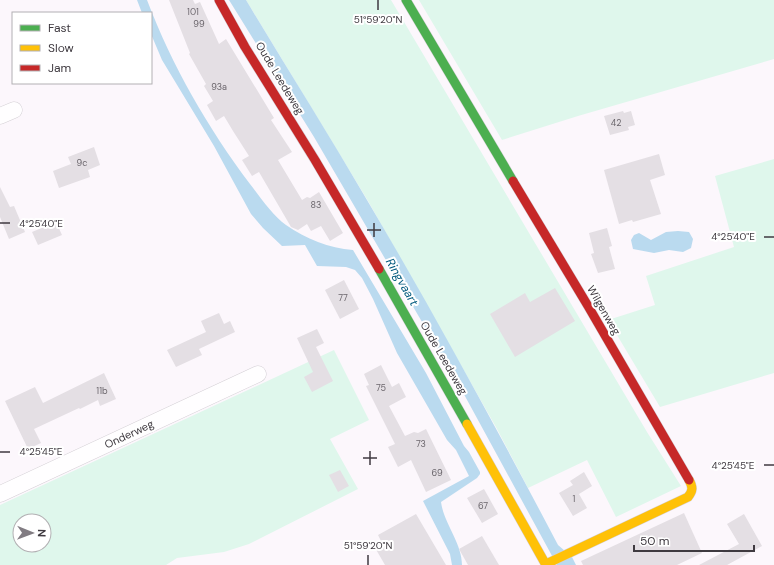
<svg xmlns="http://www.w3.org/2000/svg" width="774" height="565" viewBox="0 0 774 565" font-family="'DM Sans',sans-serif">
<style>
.green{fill:#dff7ec;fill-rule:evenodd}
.water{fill:#badaef}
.building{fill:#e4dfe4}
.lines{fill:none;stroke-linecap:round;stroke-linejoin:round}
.street-casing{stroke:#d4d0d5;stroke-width:17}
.fast-casing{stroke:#d4d0d5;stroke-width:10}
.slow-casing{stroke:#d4d0d5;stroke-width:10}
.jam-casing{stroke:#d4d0d5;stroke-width:10}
.street{stroke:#fffeff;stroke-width:16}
.fast{stroke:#4caf50;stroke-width:9}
.slow{stroke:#ffc107;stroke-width:9}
.jam{stroke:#c62828;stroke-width:9}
.ticks{fill:none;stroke:#3f3a40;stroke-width:1.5}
.labels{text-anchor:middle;stroke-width:4;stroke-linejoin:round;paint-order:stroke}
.number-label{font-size:9px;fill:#6b666c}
.street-label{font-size:11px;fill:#3f3a40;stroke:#fff}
.water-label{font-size:12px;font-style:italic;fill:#00597d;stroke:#fff}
.ticks-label{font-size:10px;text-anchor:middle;fill:#3f3a40;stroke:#fff;stroke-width:4;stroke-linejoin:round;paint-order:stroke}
</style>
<rect width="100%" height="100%" fill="#fcf7fc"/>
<g class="green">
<polygon points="246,0 391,0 647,432 681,486 616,517 587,460 528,488 497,429 368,201"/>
<polygon points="419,0 774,0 774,59 578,116 502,140"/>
<polygon points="774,159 774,373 660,407 608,320 655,305 646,276 734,247 715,176"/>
<path d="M334,350l35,70 -39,19 28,50 -109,55 -25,8 -47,6 -11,7h-166v-60zM20,521h24v24h-24z"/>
</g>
<g class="water">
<path d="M137,0h10c25,66 61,128 103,184 10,13 23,32 36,41 20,14 43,23 67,25l73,123 38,73 5,6 11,20v2l-3,4 -36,24c3,22 21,41 21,63h-10l-2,-11 -27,-53 46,-25 -13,-26 -9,-10 -50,-87 -24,-54 -11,-21 -7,-8 -9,-3 -29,-1 -12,-21 -23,1 -19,-18 -12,-14 -37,-68 -52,-86 -11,-26v-21h-9z"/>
<path d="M229,0h17c40,67 82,133 121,200 67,113 130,229 191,345l14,12 4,8h-19l-97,-178 -146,-250z"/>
<polygon points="678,231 689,232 693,239 691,248 683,252 669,250 654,253 633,249 631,240 634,235 639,233 651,240 666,232"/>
</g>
<g class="building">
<polygon points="169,0 193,0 195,4 200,2 219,44 226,39 274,118 271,120 292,152 278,160 302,200 307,197 310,198 319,192 343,233 330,241 321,226 311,231 307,224 298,230 291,227 259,172 252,176 242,160 249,156 233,131 224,116 216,121 207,105 213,101 204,86 206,84 189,54 190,53"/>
<polygon points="623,111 624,113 631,111 635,125 628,127 629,130 610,135 604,116"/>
<polygon points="94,147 100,165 88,170 90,177 59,188 53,171 71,164 68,157"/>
<polygon points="659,154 665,175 650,180 661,214 633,222 632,220 619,224 604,170"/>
<polygon points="0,187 10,207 14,206 25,232 9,239 0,217"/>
<polygon points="56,222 62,235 38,245 32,232"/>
<polygon points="607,228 612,246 609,247 615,269 598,273 591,254 594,253 589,233"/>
<polygon points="344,280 359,309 340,319 325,290"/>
<polygon points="555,288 575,321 515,357 490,314 525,293 530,302"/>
<polygon points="219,313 224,324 230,321 235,332 199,349 202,355 176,367 167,350 206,332 201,321"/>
<polygon points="317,329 324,343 316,347 333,381 312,392 304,377 313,372 297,338"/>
<polygon points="381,365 392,387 399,383 406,397 389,406 405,436 414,432 418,433 426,429 451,480 426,492 411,460 398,467 388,447 395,444 366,386 369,385 364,374"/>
<polygon points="104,373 116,399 100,406 98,400 80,409 79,408 34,429 41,443 28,449 5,401 35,387 43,403"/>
<polygon points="340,470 349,486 338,492 329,475"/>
<polygon points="584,472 592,486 579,494 587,508 573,516 559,493 573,485 570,481"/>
<polygon points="484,489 498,514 482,523 467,498"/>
<polygon points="684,513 702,553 677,565 583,565 581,561"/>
<polygon points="416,514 446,565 385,565 374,546 381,541 378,535"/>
<polygon points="744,514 762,546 727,565 699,565 739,544 727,524"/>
<polygon points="482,536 499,565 468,565 459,549"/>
</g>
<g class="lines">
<defs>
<g id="street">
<polyline points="0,116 14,110"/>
<polyline points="0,494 258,374"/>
</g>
<g id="fast">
<polyline points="406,0 513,181"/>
<polyline points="379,269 467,424"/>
</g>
<g id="slow">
<polyline points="467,424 546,565"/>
<path d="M546,564l142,-67c5,-6 5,-10 1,-17"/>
</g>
<g id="jam">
<polyline points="219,0 245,47 315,160 379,269"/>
<polyline points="513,181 588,306 689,480"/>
</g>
</defs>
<use href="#street" class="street-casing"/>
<use href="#fast" class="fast-casing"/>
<use href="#slow" class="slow-casing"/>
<use href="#jam" class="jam-casing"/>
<use href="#street" class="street"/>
<use href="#fast" class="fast"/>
<use href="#slow" class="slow"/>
<use href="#jam" class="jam"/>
</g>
<path class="ticks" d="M378,10v-10M0,223h10M367,230h14M374,237v-14M764,237h10M0,452h10M363,458h14M370,465v-14M764,465h10M368,565v-10"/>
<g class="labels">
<g class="number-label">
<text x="193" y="15">101</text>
<text x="199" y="27">99</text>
<text x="219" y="90">93a</text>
<text x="616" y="126">42</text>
<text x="82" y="166">9c</text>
<text x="316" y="208">83</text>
<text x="343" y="301">77</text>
<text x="381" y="391">75</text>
<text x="102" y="394">11b</text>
<text x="421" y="447">73</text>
<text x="437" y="476">69</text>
<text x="574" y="502">1</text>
<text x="483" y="509">67</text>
</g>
<g class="street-label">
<text transform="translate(280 78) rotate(59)" y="4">Oude Leedeweg</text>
<text transform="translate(604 310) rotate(60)" y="4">Wilgenweg</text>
<text transform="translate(444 358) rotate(60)" y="4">Oude Leedeweg</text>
<text transform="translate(129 434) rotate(-25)" y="4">Onderweg</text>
</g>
<g class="water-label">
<text transform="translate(402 282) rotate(60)" y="4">Ringvaart</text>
</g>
</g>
<g class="ticks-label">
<text x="378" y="23">51°59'20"N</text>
<text x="41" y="227">4°25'40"E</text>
<text x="733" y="240">4°25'40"E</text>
<text x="41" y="455">4°25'45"E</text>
<text x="733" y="469">4°25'45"E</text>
<text x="368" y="549">51°59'20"N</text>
</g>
<rect x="12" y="12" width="140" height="72" fill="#ffffff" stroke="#b2b0b3"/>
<rect x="20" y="25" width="20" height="6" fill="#4caf50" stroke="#b2b0b3"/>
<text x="48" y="32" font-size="12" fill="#3f3a40">Fast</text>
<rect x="20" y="45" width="20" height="6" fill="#ffc107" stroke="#b2b0b3"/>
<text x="48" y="52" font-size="12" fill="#3f3a40">Slow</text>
<rect x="20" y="65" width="20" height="6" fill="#c62828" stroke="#b2b0b3"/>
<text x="48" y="72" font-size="12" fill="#3f3a40">Jam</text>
<g transform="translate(32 533) rotate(91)"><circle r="19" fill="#ffffff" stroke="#b2b0b3"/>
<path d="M0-3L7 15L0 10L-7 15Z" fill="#817c82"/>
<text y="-6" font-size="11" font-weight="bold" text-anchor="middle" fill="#3f3a40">N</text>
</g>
<path d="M634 545v6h120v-6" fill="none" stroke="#3f3a40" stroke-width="2"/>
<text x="640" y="545" font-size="12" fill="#3f3a40" stroke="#ffffff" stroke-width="3" paint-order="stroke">50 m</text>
</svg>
